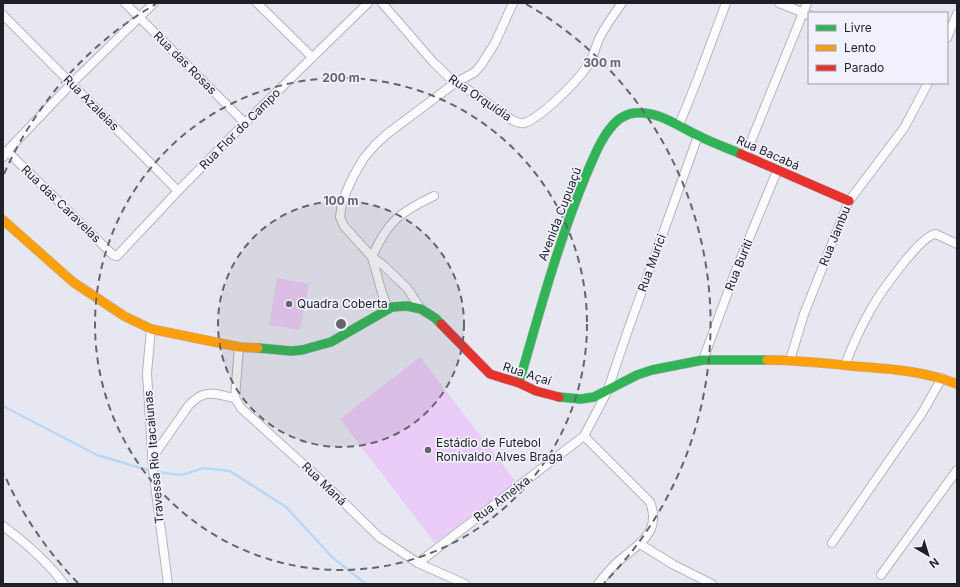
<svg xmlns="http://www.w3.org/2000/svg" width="960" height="587" viewBox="0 0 960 587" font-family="Inter,sans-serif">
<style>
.green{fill:#ebcbf8}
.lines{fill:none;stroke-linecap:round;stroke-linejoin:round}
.stream{stroke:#b8d8f8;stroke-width:2.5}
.street-casing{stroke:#b4b5bd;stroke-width:10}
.fast-casing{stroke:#b4b5bd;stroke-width:10}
.slow-casing{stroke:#b4b5bd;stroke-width:10}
.jam-casing{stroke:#b4b5bd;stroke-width:10}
.street{stroke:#fbfbfd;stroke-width:8}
.fast{stroke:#30b455;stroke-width:9}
.slow{stroke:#ff9f0a;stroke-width:9}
.jam{stroke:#e5322d;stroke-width:9}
.ring{fill:none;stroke:#65656d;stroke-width:2;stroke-dasharray:7 5}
.poi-dot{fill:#65656d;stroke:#f0f1fd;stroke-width:1.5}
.labels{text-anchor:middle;stroke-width:3.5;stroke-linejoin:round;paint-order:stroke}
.street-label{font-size:12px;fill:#1f1f26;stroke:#f0f1fd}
.poi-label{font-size:12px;fill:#1f1f26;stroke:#f0f1fd;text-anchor:start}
.centre{fill:#65656d;stroke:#f0f1fd;stroke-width:2}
.ring-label{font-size:12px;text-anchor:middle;font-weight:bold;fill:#65656d;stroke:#f0f1fd;stroke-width:3.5;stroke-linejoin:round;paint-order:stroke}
</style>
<rect width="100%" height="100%" fill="#e7e7f2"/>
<g class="green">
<polygon points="277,278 309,284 300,330 269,325"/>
<polygon points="420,357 516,482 435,543 340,419"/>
</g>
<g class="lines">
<g class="stream">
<polyline points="3,406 97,455 151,471"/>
<polyline points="156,472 182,475 203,468 230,471 286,507 332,557 366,584"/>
</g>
<defs>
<g id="street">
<polyline points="125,3 245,123"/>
<polyline points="257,3 312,57"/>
<path d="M382,3l52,60 21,20 9,4 48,33c4,2 7,4 12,3 17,-5 57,-45 65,-60 5,-8 7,-18 11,-26 6,-12 14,-23 22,-34"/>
<polyline points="779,3 809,15"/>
<polyline points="3,15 178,191"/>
<polyline points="947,38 957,14"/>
<polyline points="679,125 698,78 726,3"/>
<polyline points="7,151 113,255 117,256 178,191 245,123 368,3"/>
<polyline points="745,156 807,3"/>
<polyline points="3,157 7,151 72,83 154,3"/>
<path d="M388,309l-6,-16 -10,-36c15,-35 28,-45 62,-61"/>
<polyline points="421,309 407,288 383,265 372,257 344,226 340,217 342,203 346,192 354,175 364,158 375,145 387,134 455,83 475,72 481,65 495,43 513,3"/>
<polyline points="151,329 147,373 153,469 168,584"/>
<polyline points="239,347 235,398 241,408 325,484 379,537 418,563 465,584"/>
<polyline points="703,360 736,270 777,171"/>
<polyline points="790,360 804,314 849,201 904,128 928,83"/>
<path d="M845,365c7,-19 16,-38 26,-56 8,-14 50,-75 65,-75l21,10"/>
<path d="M584,436l66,66c11,29 -9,41 -29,57 -9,7 -16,16 -23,25"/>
<path d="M152,458l37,-53c4,-4 8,-8 14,-10 9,-4 23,2 32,3"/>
<path d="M3,526c23,17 43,34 61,58"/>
<polyline points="832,543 922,413 942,378"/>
<polyline points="640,544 674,565 712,584"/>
<polyline points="418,563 584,436 607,392 628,330 698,136"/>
<polyline points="881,575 957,470"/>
</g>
<g id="fast">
<polyline points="258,348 291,351 302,350 331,342 392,307 407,306 421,309 435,318 441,324"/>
<path d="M519,383c20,-70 39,-140 67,-208 8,-18 16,-41 32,-55 4,-3 10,-6 16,-7 24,-3 45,14 65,23 14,7 28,12 42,18"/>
<polyline points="559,397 581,399 594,397 637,375 652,370 703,360 767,360"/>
</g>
<g id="slow">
<polyline points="3,220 73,282 124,316 151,329 239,347 258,348"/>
<path d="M767,360c29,0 57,3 86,6 37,3 68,4 104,18"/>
</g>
<g id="jam">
<polyline points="741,154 849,201"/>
<polyline points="441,324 490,374 519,383 536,391 559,397"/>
</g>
</defs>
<use href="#street" class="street-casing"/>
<use href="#fast" class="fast-casing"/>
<use href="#slow" class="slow-casing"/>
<use href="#jam" class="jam-casing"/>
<use href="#street" class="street"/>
<use href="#fast" class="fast"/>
<use href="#slow" class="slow"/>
<use href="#jam" class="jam"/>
</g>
<circle cx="341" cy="324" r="123" fill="#65656d" fill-opacity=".12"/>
<g class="ring">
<circle cx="341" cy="324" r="123"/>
<circle cx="341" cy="324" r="246"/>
<path d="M78 583A369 369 0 0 1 4 474M4 174A369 369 0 0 1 156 4M526 4A369 369 0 0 1 604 583"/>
</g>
<g class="poi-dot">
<circle cx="289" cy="304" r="4"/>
<circle cx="428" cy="450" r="4"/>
</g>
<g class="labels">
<g class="street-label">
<text transform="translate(185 63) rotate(45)" y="4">Rua das Rosas</text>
<text transform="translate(480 98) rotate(34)" y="4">Rua Orquídia</text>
<text transform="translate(91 103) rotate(45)" y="4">Rua Azaleias</text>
<text transform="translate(240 129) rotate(-45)" y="4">Rua Flor do Campo</text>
<text transform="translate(768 153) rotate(24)" y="4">Rua Bacabá</text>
<text transform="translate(61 204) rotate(44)" y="4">Rua das Caravelas</text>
<text transform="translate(560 214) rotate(-69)" y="4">Avenida Cupuaçú</text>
<text transform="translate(835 236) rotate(-68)" y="4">Rua Jambu</text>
<text transform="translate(652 263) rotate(-70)" y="4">Rua Murici</text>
<text transform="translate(739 265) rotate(-68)" y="4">Rua Buriti</text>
<text transform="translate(527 374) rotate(18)" y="4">Rua Açaí</text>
<text transform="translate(154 457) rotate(-95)" y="4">Travessa Rio Itacaiunas</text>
<text transform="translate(324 484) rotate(44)" y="4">Rua Maná</text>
<text transform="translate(502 499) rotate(-37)" y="4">Rua Ameixa</text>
</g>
<g class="poi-label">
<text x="297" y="308">Quadra Coberta</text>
<text x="436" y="447">Estádio de Futebol<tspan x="436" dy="14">Ronivaldo Alves Braga</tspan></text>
</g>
</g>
<circle cx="341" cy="324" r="6" class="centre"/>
<g class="ring-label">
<text x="602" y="67">300 m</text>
<text x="341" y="82">200 m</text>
<text x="341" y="205">100 m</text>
</g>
<rect width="960" height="587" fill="none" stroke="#1f1f26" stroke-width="8"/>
<rect x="808" y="12" width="140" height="72" fill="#f0f1fd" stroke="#9c9da7"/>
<rect x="816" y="25" width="20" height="6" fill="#30b455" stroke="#9c9da7"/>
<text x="844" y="32" font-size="12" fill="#1f1f26">Livre</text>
<rect x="816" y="45" width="20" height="6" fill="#ff9f0a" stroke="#9c9da7"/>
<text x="844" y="52" font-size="12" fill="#1f1f26">Lento</text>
<rect x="816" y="65" width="20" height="6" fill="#e5322d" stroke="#9c9da7"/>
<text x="844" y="72" font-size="12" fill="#1f1f26">Parado</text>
<g transform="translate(928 555) rotate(142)" stroke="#f0f1fd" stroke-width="3" paint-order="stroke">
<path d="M0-3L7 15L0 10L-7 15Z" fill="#1f1f26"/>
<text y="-6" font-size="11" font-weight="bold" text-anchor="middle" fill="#1f1f26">N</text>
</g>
</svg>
